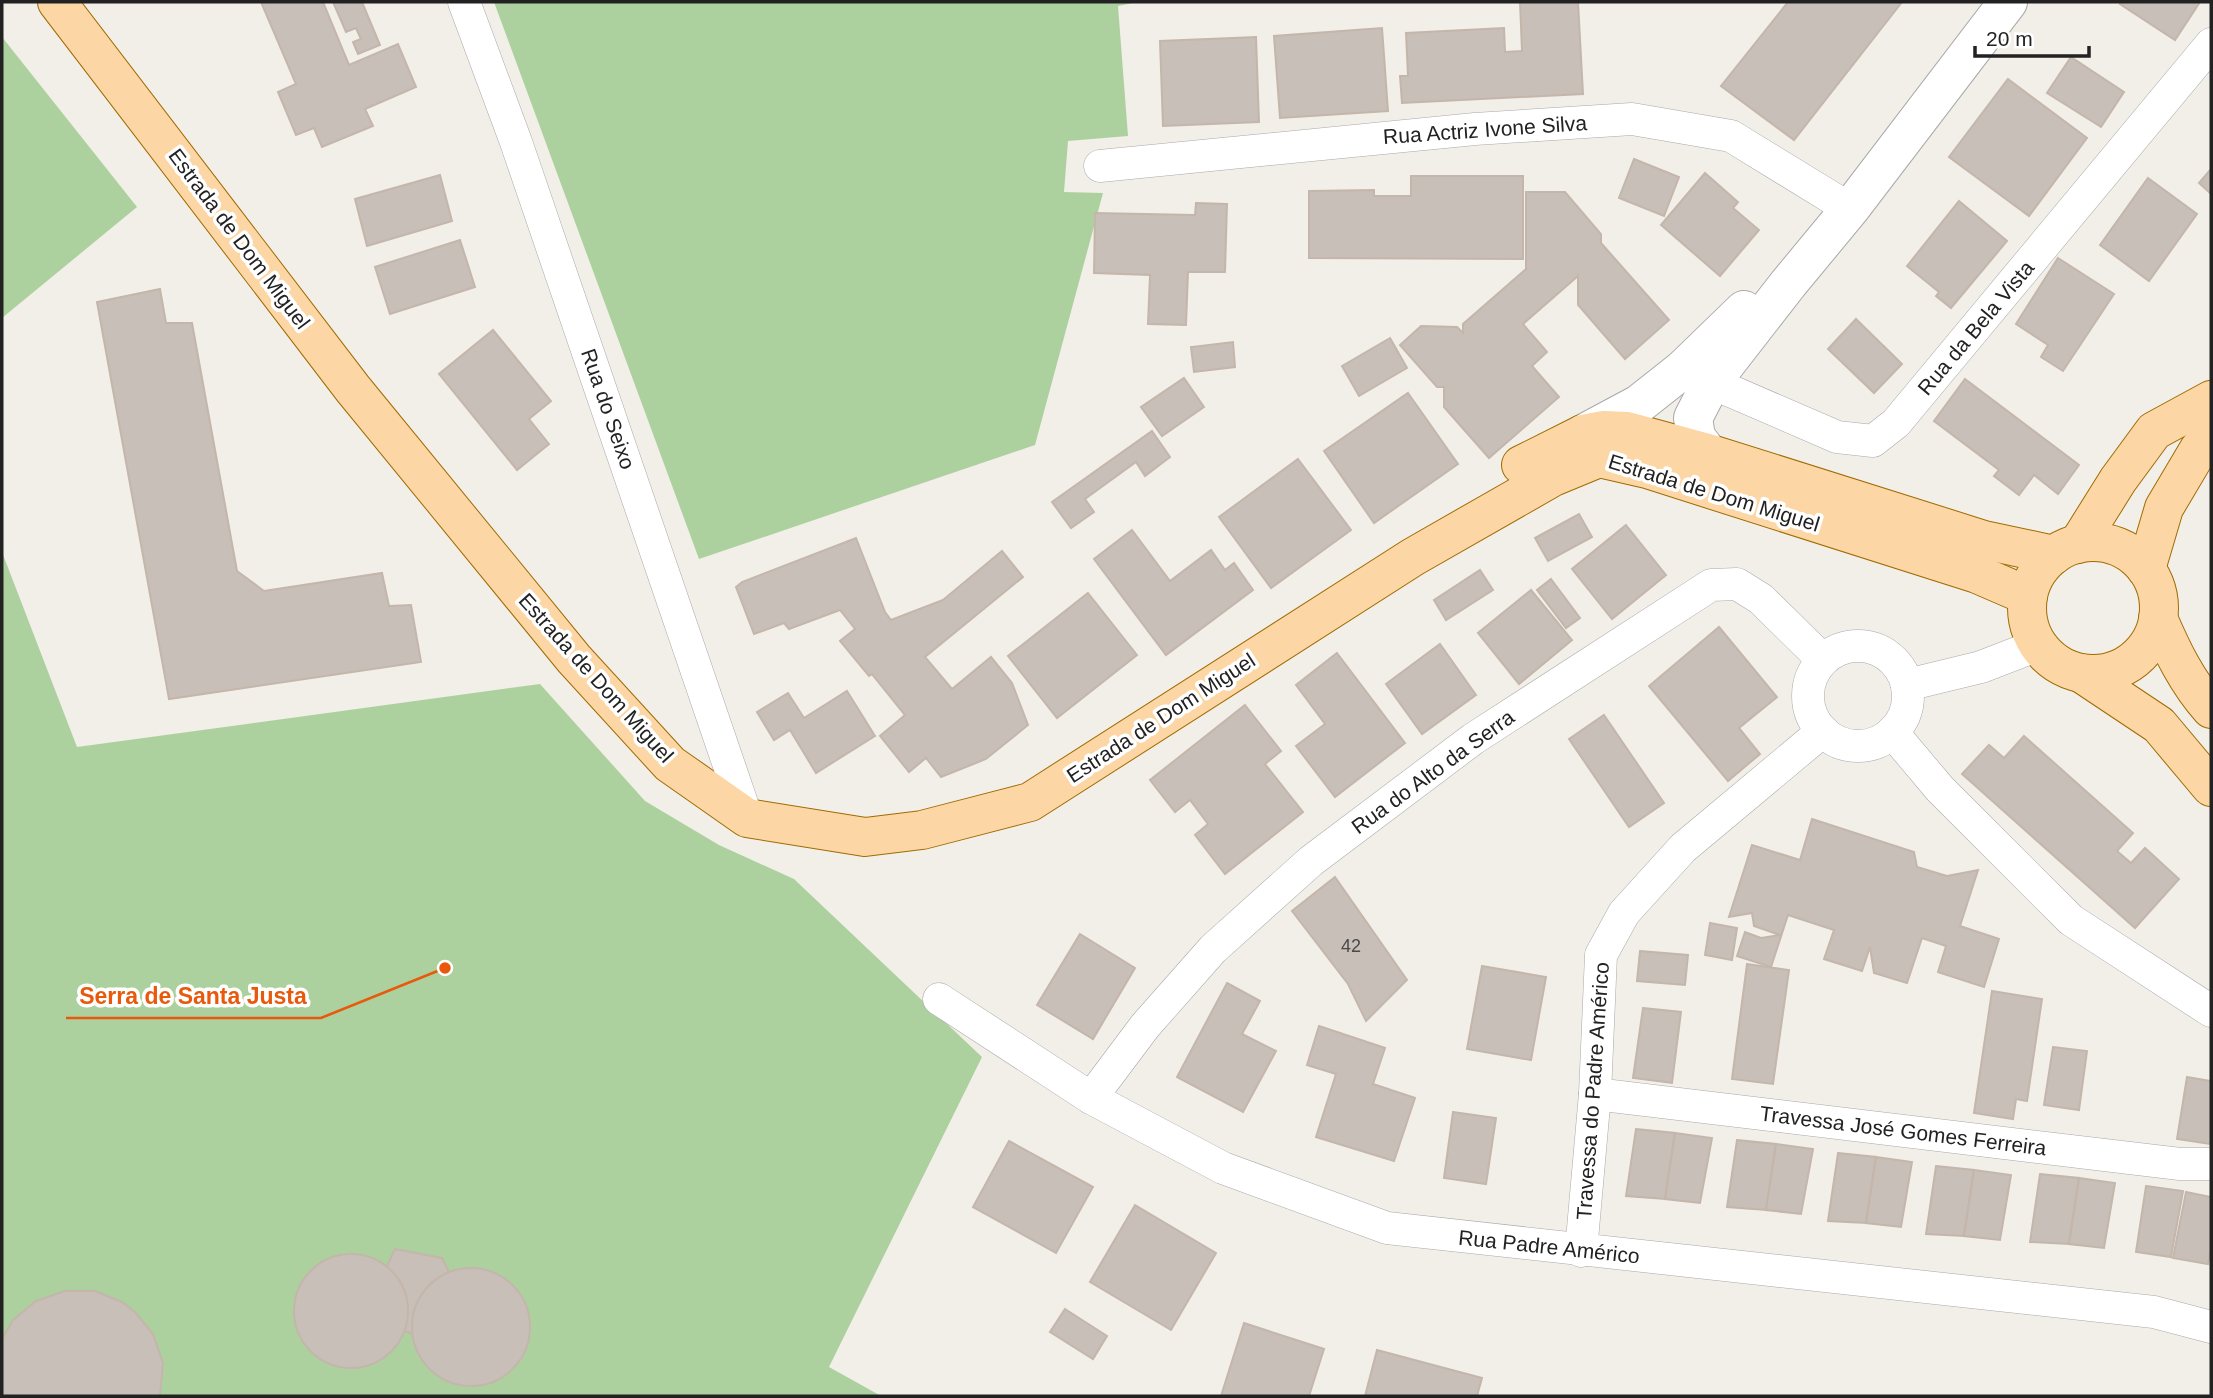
<svg xmlns="http://www.w3.org/2000/svg" width="2213" height="1398" viewBox="0 0 2213 1398" font-family="Helvetica,sans-serif">
<style>
.forest{fill:#add19e}
.building{fill:#c7bfb8;stroke:#c4b6ab;stroke-width:2}
.lines{fill:none;stroke-linecap:round;stroke-linejoin:round}
.minor-casing{stroke:#a9a9a9;stroke-width:33}
.tertiary-casing{stroke:#a9a9a9;stroke-width:40}
.primary-casing{stroke:#a06b00;stroke-width:40}
.minor{stroke:#fff;stroke-width:32}
.tertiary{stroke:#fff;stroke-width:38}
.primary{stroke:#fcd6a4;stroke-width:38}
.labels{text-anchor:middle;stroke-width:7;stroke-linejoin:round;paint-order:stroke}
.number-label{font-size:18px;fill:#4b4948}
.street-label{font-size:21px;fill:#222;stroke:#fff}
.leader{fill:none;stroke:#e8590c;stroke-width:2.5}
.callout-dot{fill:#e8590c;stroke:#fff;stroke-width:2.5}
.callout-label{font-size:23px;text-anchor:middle;font-weight:bold;fill:#e8590c;stroke:#fff;stroke-width:7;stroke-linejoin:round;paint-order:stroke}
</style>
<rect width="100%" height="100%" fill="#f2efe9"/>
<g class="forest">
<polygon points="494,2 1138,2 1118,6 1128,136 1068,141 1064,192 1103,193 1035,445 699,559"/>
<polygon points="2,37 137,207 2,318"/>
<polygon points="2,552 77,747 540,684 645,801 719,845 794,879 982,1057 829,1367 881,1396 2,1396"/>
</g>
<g class="building">
<polygon points="261,2 323,2 349,65 398,44 416,87 365,109 373,126 322,147 314,128 296,135 278,92 296,84"/>
<polygon points="333,2 362,2 380,45 358,54 353,42 361,39 356,28 346,32"/>
<polygon points="1520,2 1578,2 1583,94 1402,103 1400,76 1408,76 1406,33 1504,28 1505,52 1522,51"/>
<polygon points="1788,2 1902,2 1794,140 1721,86"/>
<polygon points="2122,2 2200,2 2175,40 2120,4"/>
<polygon points="1382,28 1388,111 1280,118 1274,36"/>
<polygon points="1256,37 1259,122 1163,126 1160,41"/>
<polygon points="2071,57 2124,92 2101,127 2047,93"/>
<polygon points="2008,79 2087,138 2029,216 1949,157"/>
<polygon points="1634,159 1679,177 1664,216 1619,198"/>
<polygon points="2211,169 2211,194 2199,183"/>
<polygon points="1705,173 1738,202 1733,208 1759,230 1720,276 1661,225"/>
<polygon points="440,175 452,221 367,246 355,199"/>
<polygon points="1411,176 1523,176 1523,259 1309,258 1309,191 1374,190 1374,196 1411,196"/>
<polygon points="2148,178 2197,214 2149,281 2100,245"/>
<polygon points="1526,192 1565,192 1601,234 1601,243 1669,320 1625,359 1578,305 1578,276 1523,324 1547,352 1532,366 1559,397 1489,458 1444,407 1444,387 1437,387 1400,345 1421,326 1457,327 1463,333 1463,324 1526,269"/>
<polygon points="1959,201 2007,241 1951,308 1936,296 1939,292 1907,266"/>
<polygon points="1196,203 1227,204 1225,272 1188,272 1186,325 1148,324 1150,275 1094,273 1095,213 1195,215"/>
<polygon points="460,240 475,287 390,314 375,267"/>
<polygon points="2058,258 2114,294 2063,371 2041,357 2048,345 2016,324"/>
<polygon points="160,289 166,323 192,323 237,571 264,591 382,573 389,606 411,605 421,662 169,699 97,302"/>
<polygon points="1856,319 1902,364 1874,393 1828,349"/>
<polygon points="493,330 551,401 529,419 549,444 517,470 439,374"/>
<polygon points="1390,338 1407,368 1359,396 1342,366"/>
<polygon points="1233,342 1235,367 1194,372 1191,347"/>
<polygon points="1184,378 1204,407 1162,436 1141,407"/>
<polygon points="1965,379 2079,465 2058,494 2034,475 2019,495 1994,476 1999,470 1934,421"/>
<polygon points="1408,393 1458,464 1374,523 1324,451"/>
<polygon points="1152,431 1170,457 1145,476 1136,462 1085,499 1094,512 1071,528 1052,502"/>
<polygon points="1298,459 1351,530 1271,588 1219,517"/>
<polygon points="1579,514 1592,537 1548,561 1535,538"/>
<polygon points="1626,525 1666,575 1612,619 1572,569"/>
<polygon points="1132,530 1170,581 1211,550 1225,570 1234,563 1253,590 1166,655 1094,559"/>
<polygon points="856,538 885,612 891,620 943,600 1002,551 1023,577 925,657 952,689 991,657 1012,683 1028,725 986,759 941,777 926,758 909,772 880,736 905,715 872,674 869,676 840,641 855,629 840,610 789,629 784,623 754,634 736,587 742,582"/>
<polygon points="1480,570 1493,590 1446,620 1434,600"/>
<polygon points="1551,579 1580,618 1566,628 1537,590"/>
<polygon points="1531,590 1572,640 1519,684 1478,633"/>
<polygon points="1088,593 1137,655 1057,718 1008,656"/>
<polygon points="1719,627 1777,697 1739,728 1760,754 1728,781 1649,686"/>
<polygon points="1440,644 1476,695 1422,734 1386,684"/>
<polygon points="1337,653 1405,743 1335,797 1296,746 1325,724 1296,685"/>
<polygon points="847,691 875,736 816,773 790,730 774,740 757,712 788,693 804,718"/>
<polygon points="1245,705 1281,751 1265,764 1303,812 1225,874 1195,835 1208,824 1190,800 1175,812 1150,780"/>
<polygon points="1604,715 1664,803 1629,827 1569,739"/>
<polygon points="2024,736 2133,833 2117,851 2131,863 2145,848 2179,879 2135,928 1962,774 1989,745 2004,758"/>
<polygon points="1812,819 1914,852 1917,867 1947,876 1978,870 1960,926 1999,939 1984,987 1938,972 1946,946 1922,938 1907,983 1874,973 1870,947 1862,971 1824,959 1834,930 1788,915 1771,967 1737,956 1745,932 1761,938 1780,935 1754,926 1752,913 1729,917 1752,845 1800,860"/>
<polygon points="1335,877 1407,980 1366,1021 1348,984 1292,911"/>
<polygon points="1710,923 1737,928 1732,960 1705,955"/>
<polygon points="1080,934 1135,968 1093,1039 1037,1005"/>
<polygon points="1640,951 1688,955 1685,985 1637,981"/>
<polygon points="1747,964 1789,970 1773,1084 1732,1079"/>
<polygon points="1482,966 1546,977 1531,1060 1467,1049"/>
<polygon points="1227,983 1260,1001 1242,1034 1276,1051 1243,1112 1177,1077"/>
<polygon points="1992,991 2042,999 2027,1101 2016,1099 2013,1119 1974,1113"/>
<polygon points="1643,1008 1681,1012 1672,1083 1633,1078"/>
<polygon points="1319,1026 1385,1048 1373,1084 1415,1098 1394,1161 1316,1137 1336,1074 1307,1065"/>
<polygon points="2053,1047 2087,1051 2079,1110 2044,1105"/>
<polygon points="2187,1077 2211,1081 2211,1144 2177,1139"/>
<polygon points="1453,1112 1496,1118 1486,1184 1444,1178"/>
<polygon points="1636,1129 1675,1133 1665,1199 1626,1196"/>
<polygon points="1675,1133 1712,1138 1700,1203 1665,1199"/>
<polygon points="1737,1140 1776,1144 1766,1210 1727,1207"/>
<polygon points="1009,1141 1093,1187 1056,1253 973,1207"/>
<polygon points="1776,1144 1813,1149 1801,1214 1766,1210"/>
<polygon points="1838,1153 1876,1157 1866,1223 1828,1221"/>
<polygon points="1876,1157 1912,1162 1901,1227 1866,1223"/>
<polygon points="1936,1166 1974,1170 1964,1236 1926,1234"/>
<polygon points="1974,1170 2011,1175 2000,1240 1964,1236"/>
<polygon points="2040,1174 2079,1178 2069,1244 2030,1242"/>
<polygon points="2079,1178 2115,1183 2104,1248 2069,1244"/>
<polygon points="2146,1186 2183,1191 2171,1257 2136,1252"/>
<polygon points="2186,1192 2211,1197 2211,1248 2208,1264 2173,1258"/>
<polygon points="1135,1205 1216,1253 1171,1330 1090,1282"/>
<polygon points="395,1249 442,1258 449,1272 431,1283 419,1299 413,1314 412,1334 405,1331 408,1310 405,1291 387,1266"/>
<circle cx="351" cy="1311" r="57"/>
<circle cx="471" cy="1327" r="59"/>
<polygon points="65,1291 95,1291 122,1302 135,1312 153,1334 163,1363 160,1396 2,1396 2,1339 13,1320 36,1301"/>
<polygon points="1065,1309 1107,1336 1093,1359 1050,1332"/>
<polygon points="1244,1323 1324,1349 1309,1396 1221,1396"/>
<polygon points="1377,1350 1482,1378 1477,1396 1365,1396"/>
</g>
<g class="lines">
<defs>
<g id="minor">
<polyline points="464,2 516,142 747,818"/>
<polyline points="1100,166 1475,129 1632,119 1731,136 1850,209"/>
<polyline points="1689,373 1837,437 1873,441 1896,423 2211,44"/>
<circle cx="1858" cy="696" r="50"/>
<polyline points="1907,685 1981,667 2038,645"/>
<polyline points="1892,732 1940,789 2071,920 2211,1011"/>
<polyline points="939,999 1091,1098 1223,1168 1387,1228 2154,1312 2211,1327"/>
<polyline points="1595,1094 2180,1164 2211,1164"/>
<polyline points="1091,1098 1145,1026 1213,949 1311,861 1473,739 1711,585 1737,584 1761,599 1823,660"/>
<polyline points="1581,1251 1595,1094 1601,955 1624,913 1683,848 1823,731"/>
</g>
<g id="tertiary">
<polyline points="1583,434 1639,404 1682,370 1744,310"/>
<polyline points="1708,453 1696,437 1693,418 1711,383 1788,284 1850,209 2008,2"/>
</g>
<g id="primary">
<polyline points="57,2 353,389 574,659 670,764 747,818 865,837 922,830 1030,802 1413,557 1553,477 1599,458 1647,469 1977,574 2028,596"/>
<polyline points="1521,465 1583,434 1604,430 1627,431 1708,453 1984,540 2054,555"/>
<circle cx="2093" cy="608" r="66"/>
<polyline points="2078,544 2118,480 2154,431 2211,400"/>
<polyline points="2146,569 2164,508 2199,449 2211,434"/>
<path d="M2158,618c14,33 29,64 53,91"/>
<polyline points="2081,673 2159,725 2211,787"/>
</g>
</defs>
<use href="#minor" class="minor-casing"/>
<use href="#tertiary" class="tertiary-casing"/>
<use href="#primary" class="primary-casing"/>
<use href="#minor" class="minor"/>
<use href="#tertiary" class="tertiary"/>
<use href="#primary" class="primary"/>
</g>
<g class="labels">
<g class="number-label">
<text x="1351" y="952">42</text>
</g>
<g class="street-label">
<text transform="translate(1485 130) rotate(-4)" y="7">Rua Actriz Ivone Silva</text>
<text transform="translate(239 239) rotate(53)" y="7">Estrada de Dom Miguel</text>
<text transform="translate(1976 328) rotate(-50)" y="7">Rua da Bela Vista</text>
<text transform="translate(608 409) rotate(71)" y="7">Rua do Seixo</text>
<text transform="translate(1714 493) rotate(17)" y="7">Estrada de Dom Miguel</text>
<text transform="translate(596 678) rotate(48)" y="7">Estrada de Dom Miguel</text>
<text transform="translate(1161 718) rotate(-33)" y="7">Estrada de Dom Miguel</text>
<text transform="translate(1433 772) rotate(-36)" y="7">Rua do Alto da Serra</text>
<text transform="translate(1593 1091) rotate(-86)" y="7">Travessa do Padre Américo</text>
<text transform="translate(1903 1131) rotate(7)" y="7">Travessa José Gomes Ferreira</text>
<text transform="translate(1549 1247) rotate(6)" y="7">Rua Padre Américo</text>
</g>
</g>
<path class="leader" d="M445 968L321 1018H66"/>
<circle class="callout-dot" cx="445" cy="968" r="7"/>
<g class="callout-label">
<text x="193" y="1004">Serra de Santa Justa</text>
</g>
<rect width="2213" height="1398" fill="none" stroke="#222222" stroke-width="7"/>
<path d="M1975 46v10h114v-10" fill="none" stroke="#222222" stroke-width="3.5"/>
<text x="1986" y="46" font-size="21" fill="#222222" stroke="#ffffff" stroke-width="5" paint-order="stroke">20 m</text>
</svg>
